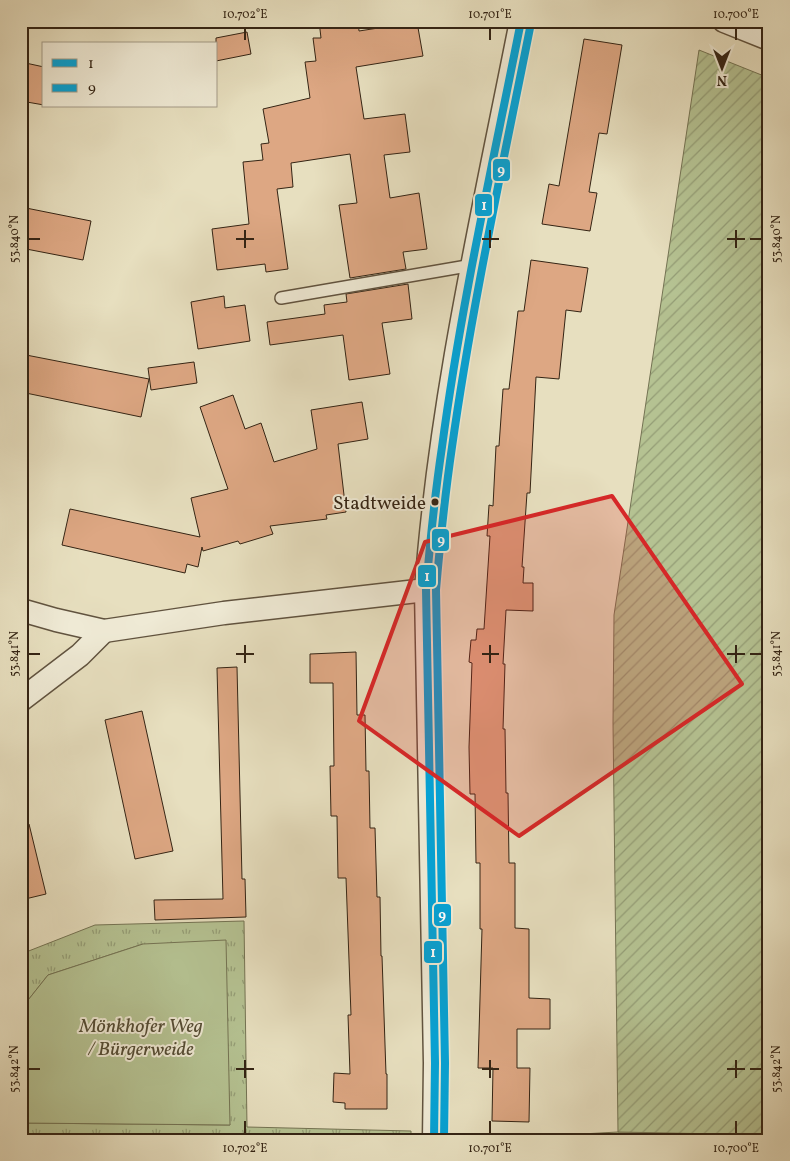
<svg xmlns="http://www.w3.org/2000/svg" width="790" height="1161" viewBox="0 0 790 1161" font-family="Vollkorn,serif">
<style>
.grass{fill:url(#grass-tufts);stroke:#747353}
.park{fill:#b5c292;stroke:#747353}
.garden{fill:url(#garden-furrows);stroke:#747353}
.building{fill:#dda783;stroke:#342414}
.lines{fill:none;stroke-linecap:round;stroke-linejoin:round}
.service-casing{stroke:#61533f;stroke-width:14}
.minor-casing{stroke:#61533f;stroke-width:25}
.service{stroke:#efead5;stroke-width:11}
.minor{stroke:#efead5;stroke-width:22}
.bus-1-casing{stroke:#efead5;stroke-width:11}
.bus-2-casing{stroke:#efead5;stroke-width:11}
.bus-1{stroke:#05a2d5;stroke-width:8}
.bus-2{stroke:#05a2d5;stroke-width:8}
.marked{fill:#d62828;fill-opacity:0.2;stroke:#d62828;stroke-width:4;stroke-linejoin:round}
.ticks{fill:none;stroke:#342414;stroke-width:2}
.bus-dot{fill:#342414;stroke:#efead5;stroke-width:2}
.labels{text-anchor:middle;stroke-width:4;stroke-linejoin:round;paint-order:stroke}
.bus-label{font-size:19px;fill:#342414;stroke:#efead5;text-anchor:end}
.park-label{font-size:20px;font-style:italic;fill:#544c34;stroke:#efead5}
.line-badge{stroke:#efead5;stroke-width:2}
.badge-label{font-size:14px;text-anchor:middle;font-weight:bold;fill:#fff}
.neatline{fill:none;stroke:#342414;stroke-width:2}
.ticks-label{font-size:12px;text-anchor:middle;fill:#342414}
</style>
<defs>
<pattern id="grass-tufts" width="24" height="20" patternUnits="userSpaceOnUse" patternTransform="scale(1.25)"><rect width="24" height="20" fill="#b5c292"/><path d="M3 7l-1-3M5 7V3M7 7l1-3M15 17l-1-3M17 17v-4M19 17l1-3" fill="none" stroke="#949d76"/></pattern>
<pattern id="garden-furrows" width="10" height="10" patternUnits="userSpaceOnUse" patternTransform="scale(1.25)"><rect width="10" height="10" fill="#b5c292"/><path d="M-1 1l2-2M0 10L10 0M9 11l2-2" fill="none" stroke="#949d76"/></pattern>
</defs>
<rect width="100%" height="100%" fill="#e7dfbf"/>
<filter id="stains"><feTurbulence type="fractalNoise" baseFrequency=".004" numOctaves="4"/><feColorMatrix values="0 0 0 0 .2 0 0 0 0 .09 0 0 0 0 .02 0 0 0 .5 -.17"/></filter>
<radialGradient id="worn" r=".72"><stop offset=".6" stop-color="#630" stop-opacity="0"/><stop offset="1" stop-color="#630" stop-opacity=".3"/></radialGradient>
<g class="grass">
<polygon points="244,921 247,1127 411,1131 411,1140 21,1140 21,1123 230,1125 143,944 48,975 21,1009 21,954 95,925"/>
<polygon points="618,1132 769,1135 769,1140 473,1140"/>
</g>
<polygon class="park" points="226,940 230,1125 21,1123 21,1009 48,975 143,944"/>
<polygon class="garden" points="699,50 769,78 769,1135 618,1132 613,723 614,615"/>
<g class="building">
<polygon points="319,21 358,21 359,31 417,22 423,56 356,67 364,119 405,114 410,152 384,155 390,198 419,193 427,249 403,252 406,269 350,278 339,205 357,203 350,154 291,163 293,187 277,189 288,269 266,272 265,264 217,270 212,229 249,224 243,162 263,160 261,144 269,143 263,109 310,98 305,62 316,61 313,38 321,38"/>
<polygon points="247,32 251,54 216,61 216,38"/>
<polygon points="584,39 622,45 607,134 599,133 589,192 597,193 590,231 542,224 549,184 559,186"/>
<polygon points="21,62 44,67 44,105 21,101"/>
<polygon points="21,207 91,221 83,260 21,248"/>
<polygon points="531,260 588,268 581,312 566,310 559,379 536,377 530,493 527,493 522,567 524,567 523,583 533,583 533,611 506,610 503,664 505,664 503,729 505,729 506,793 508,793 509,863 515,863 515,928 529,929 529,998 550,999 550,1029 517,1029 517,1068 530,1068 529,1122 492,1121 493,1068 478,1068 482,929 480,929 480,863 476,863 475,794 470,794 469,747 472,663 469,662 471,640 476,640 477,629 484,629 490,536 487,536 489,505 493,506 496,446 499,446 503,389 509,389 518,311 524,311"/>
<polygon points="408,284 412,319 382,323 390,374 349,380 343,335 270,345 267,322 325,314 324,305 347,302 346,294"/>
<polygon points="224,296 225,308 245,305 250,341 198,349 191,302"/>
<polygon points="21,354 149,379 141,417 21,392"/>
<polygon points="194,362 197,383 151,390 148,368"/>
<polygon points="233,395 245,429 261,423 274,462 317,449 311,410 362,402 368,439 338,444 346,512 326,515 327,519 270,526 273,534 240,544 238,541 203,551 202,547 198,567 187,564 185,573 62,545 70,509 200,537 191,498 228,489 200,407"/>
<polygon points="356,652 357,715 365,715 366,771 369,771 370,828 375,828 377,897 380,897 381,956 382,956 386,1074 387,1074 387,1109 345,1109 345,1103 333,1102 334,1073 350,1074 348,1015 351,1015 346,878 338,878 337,816 331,816 330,766 334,766 333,683 310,683 310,654"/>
<polygon points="237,667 242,879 245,879 246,917 155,920 154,900 223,899 217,668"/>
<polygon points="142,711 173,851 135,859 105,720"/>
<polygon points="29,824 46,894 21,900 21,825"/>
</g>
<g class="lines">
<defs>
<polyline id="service" points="281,298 473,265"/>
<g id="minor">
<polyline points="724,21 769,39"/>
<polyline points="21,610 56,620 104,631 224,613 426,590"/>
<polyline points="21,700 80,655 104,631"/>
<path d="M434,1140l1,-77 -9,-473c14,-192 58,-381 95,-569"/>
</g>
</defs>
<use href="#service" class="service-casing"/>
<use href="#minor" class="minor-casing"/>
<use href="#service" class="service"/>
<use href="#minor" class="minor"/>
<defs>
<path id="bus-1" d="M434,1140l1,-77 -9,-473c4,-48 9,-96 16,-143 19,-143 51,-284 79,-426"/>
<path id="bus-2" d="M444,1140l1,-77 -9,-473c4,-47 9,-95 16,-143 20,-142 51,-283 79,-424"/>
</defs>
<use href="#bus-1" class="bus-1-casing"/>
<use href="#bus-2" class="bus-2-casing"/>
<use href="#bus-1" class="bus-1"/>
<use href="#bus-2" class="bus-2"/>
</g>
<path class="marked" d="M612,496l130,188 -223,152 -160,-115 66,-179z"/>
<path class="ticks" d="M245,28v12M490,28v12M736,28v12M245,230v18M490,230v18M736,230v18M28,239h12M236,239h18M482,239h17M727,239h18M750,239h12M245,645v18M490,645v18M736,645v18M28,654h12M236,654h18M482,654h17M727,654h18M750,654h12M245,1060v18M490,1060v18M736,1060v18M28,1069h12M236,1069h18M482,1069h17M727,1069h18M750,1069h12M245,1121v13M490,1121v13M736,1121v13"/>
<circle class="bus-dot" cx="435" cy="502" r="4.5"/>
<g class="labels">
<g class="bus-label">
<text x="426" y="509">Stadtweide</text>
</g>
<g class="park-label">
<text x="141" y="1032">Mönkhofer Weg<tspan x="141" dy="23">/ Bürgerweide</tspan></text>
</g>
</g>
<g class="line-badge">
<rect x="492" y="158" width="19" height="24" rx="5" fill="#05a2d5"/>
<rect x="474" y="193" width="19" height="24" rx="5" fill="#05a2d5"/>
<rect x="431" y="528" width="19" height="24" rx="5" fill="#05a2d5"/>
<rect x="417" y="564" width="20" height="24" rx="5" fill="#05a2d5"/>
<rect x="433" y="903" width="19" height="24" rx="5" fill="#05a2d5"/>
<rect x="423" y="940" width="20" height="24" rx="5" fill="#05a2d5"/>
</g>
<g class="badge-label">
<text x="501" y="175">9</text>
<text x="484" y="210">1</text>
<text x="441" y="545">9</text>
<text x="427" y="581">1</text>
<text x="442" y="920">9</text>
<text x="433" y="957">1</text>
</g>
<rect width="790" height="1161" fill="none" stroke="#e7dfbf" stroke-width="55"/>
<rect x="42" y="42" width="175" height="65" fill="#efead5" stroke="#a49b88"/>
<rect x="52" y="59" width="25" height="8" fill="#05a2d5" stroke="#a49b88"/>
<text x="88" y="68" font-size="15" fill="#342414">1</text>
<rect x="52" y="84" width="25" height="8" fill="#05a2d5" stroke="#a49b88"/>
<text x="88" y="92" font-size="15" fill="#342414">9</text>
<g transform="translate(722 68) rotate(180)" stroke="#efead5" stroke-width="4" paint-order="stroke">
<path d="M0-4L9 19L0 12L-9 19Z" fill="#342414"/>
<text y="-8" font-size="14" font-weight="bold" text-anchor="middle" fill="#342414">N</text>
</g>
<rect x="28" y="28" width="734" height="1106" class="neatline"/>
<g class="ticks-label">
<text x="245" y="18">10.702°E</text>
<text x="490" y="18">10.701°E</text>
<text x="736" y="18">10.700°E</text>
<text transform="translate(776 239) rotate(-90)" y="4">53.840°N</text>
<text transform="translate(14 239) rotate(-90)" y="4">53.840°N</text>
<text transform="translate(776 654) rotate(-90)" y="4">53.841°N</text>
<text transform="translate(14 654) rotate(-90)" y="4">53.841°N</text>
<text transform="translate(14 1069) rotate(-90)" y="4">53.842°N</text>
<text transform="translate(776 1069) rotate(-90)" y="4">53.842°N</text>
<text x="245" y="1152">10.702°E</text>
<text x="490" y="1152">10.701°E</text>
<text x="736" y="1152">10.700°E</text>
</g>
<rect width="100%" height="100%" filter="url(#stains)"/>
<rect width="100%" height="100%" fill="url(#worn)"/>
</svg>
